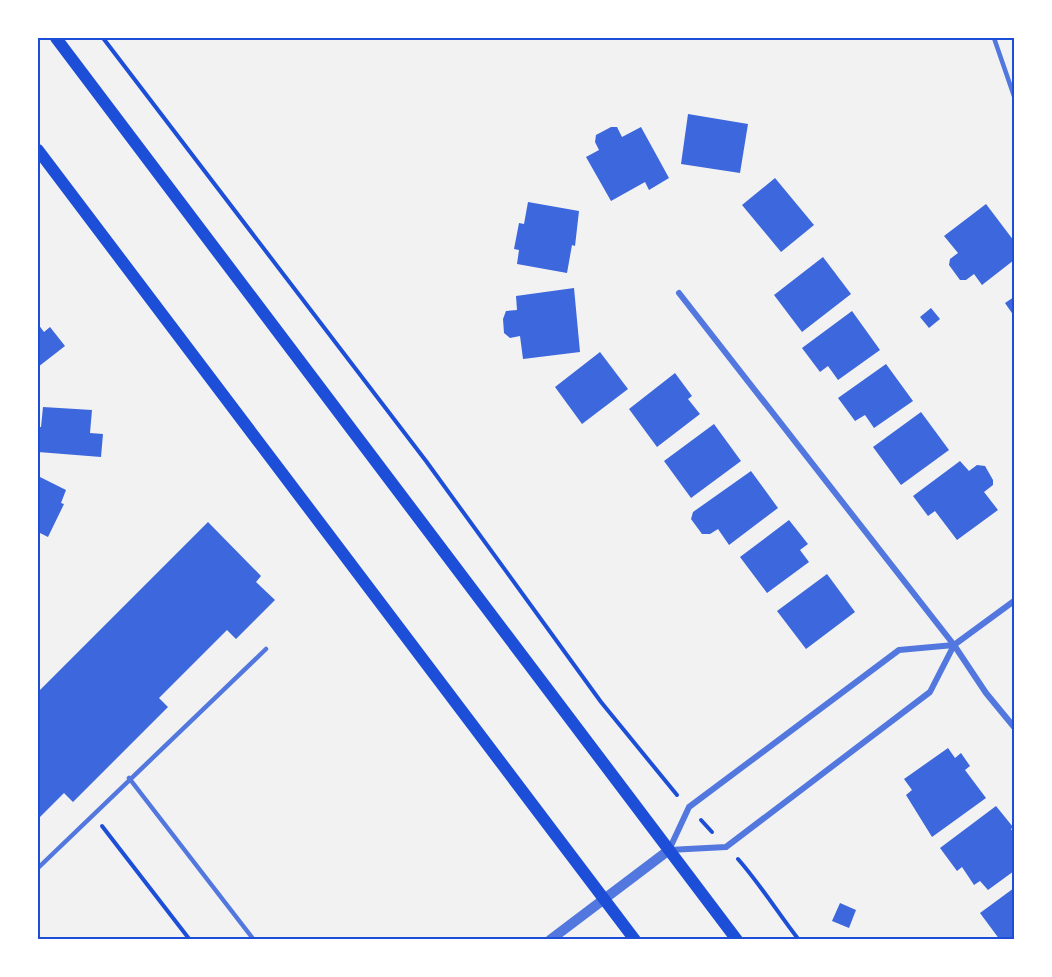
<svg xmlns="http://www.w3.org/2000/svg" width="1052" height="977" viewBox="0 0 1052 977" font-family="'Asap Condensed',sans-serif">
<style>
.building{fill:#3d67dc}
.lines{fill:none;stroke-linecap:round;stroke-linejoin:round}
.path{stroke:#1d4ed8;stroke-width:4}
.service{stroke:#5277de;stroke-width:4.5}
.minor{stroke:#5277de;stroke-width:6}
.tertiary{stroke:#5277de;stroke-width:10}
.secondary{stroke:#1d4ed8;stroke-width:12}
.neatline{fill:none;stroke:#1d4ed8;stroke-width:2}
</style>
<rect width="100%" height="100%" fill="#f2f2f2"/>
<g class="building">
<polygon points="688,114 748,124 740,173 681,164"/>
<polygon points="611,127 617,127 622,137 641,127 669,178 649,190 645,182 611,201 586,157 599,150 595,142 596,135"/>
<polygon points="775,178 814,225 781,252 742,205"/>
<polygon points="528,202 579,211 575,246 572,245 567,273 517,264 519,250 514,249 519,223 524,224"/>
<polygon points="986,204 1014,241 1014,260 982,285 974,274 966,280 960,280 949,265 950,259 958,253 944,236"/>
<polygon points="823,257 851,294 802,332 774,295"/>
<polygon points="574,288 580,352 523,359 520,336 510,338 504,333 503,319 506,311 517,310 516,296"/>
<polygon points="1014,297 1014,316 1005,303"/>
<polygon points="931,308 940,319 929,328 920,317"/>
<polygon points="852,311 880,350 838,380 828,366 820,372 802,348"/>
<polygon points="38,324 44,332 50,327 65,346 38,367"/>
<polygon points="600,352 628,389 582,424 555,387"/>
<polygon points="886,364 913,401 874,428 865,415 855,421 838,398"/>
<polygon points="675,373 692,396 688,399 700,414 657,447 629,409"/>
<polygon points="43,407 92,410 90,433 103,434 101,457 38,452 38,427 41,427"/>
<polygon points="921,412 949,450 901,485 873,447"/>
<polygon points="714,424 741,461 691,498 664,461"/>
<polygon points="960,461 969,471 977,465 985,466 993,480 993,485 984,492 998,510 957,540 935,511 928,516 913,496"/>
<polygon points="751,471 778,508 729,545 718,529 710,534 702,534 691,519 693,512"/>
<polygon points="38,476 66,490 61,503 64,504 48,537 38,532"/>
<polygon points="789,520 808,544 800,550 809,562 767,593 740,557"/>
<polygon points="208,522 261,576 256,582 275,600 236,639 227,630 159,698 168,707 73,802 64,793 38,819 38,692"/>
<polygon points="827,574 855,612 806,649 777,611"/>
<polygon points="948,748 955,758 961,753 970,766 965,770 986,798 932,837 906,795 912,790 904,779"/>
<polygon points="996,806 1013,827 1011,829 1014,834 1014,871 988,890 980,881 974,885 962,867 957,871 940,848"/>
<polygon points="1014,888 1014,940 1000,940 980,913"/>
<polygon points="840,903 856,910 849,928 832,921"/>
</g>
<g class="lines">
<g class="path">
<polyline points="103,38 426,461 601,702 677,795"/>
<polyline points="701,820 712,832"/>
<polyline points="102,826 190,940"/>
<path d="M738,859c22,25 40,54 61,81"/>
</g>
<g class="service">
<polyline points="994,38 1014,96"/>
<polyline points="129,778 254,940"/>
<polyline points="38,868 266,649"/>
</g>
<g class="minor">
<polyline points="679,293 954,645 986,693 1014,727"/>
<polyline points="954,645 899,650 689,807 669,850 726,847 930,692 954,645 1014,601"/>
</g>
<polyline class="tertiary" points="550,940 669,850"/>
<g class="secondary">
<polyline points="56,38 737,940"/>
<polyline points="38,150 635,940"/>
</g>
</g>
<rect width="1052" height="977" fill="none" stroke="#ffffff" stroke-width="78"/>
<rect x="39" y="39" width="974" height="899" class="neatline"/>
</svg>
